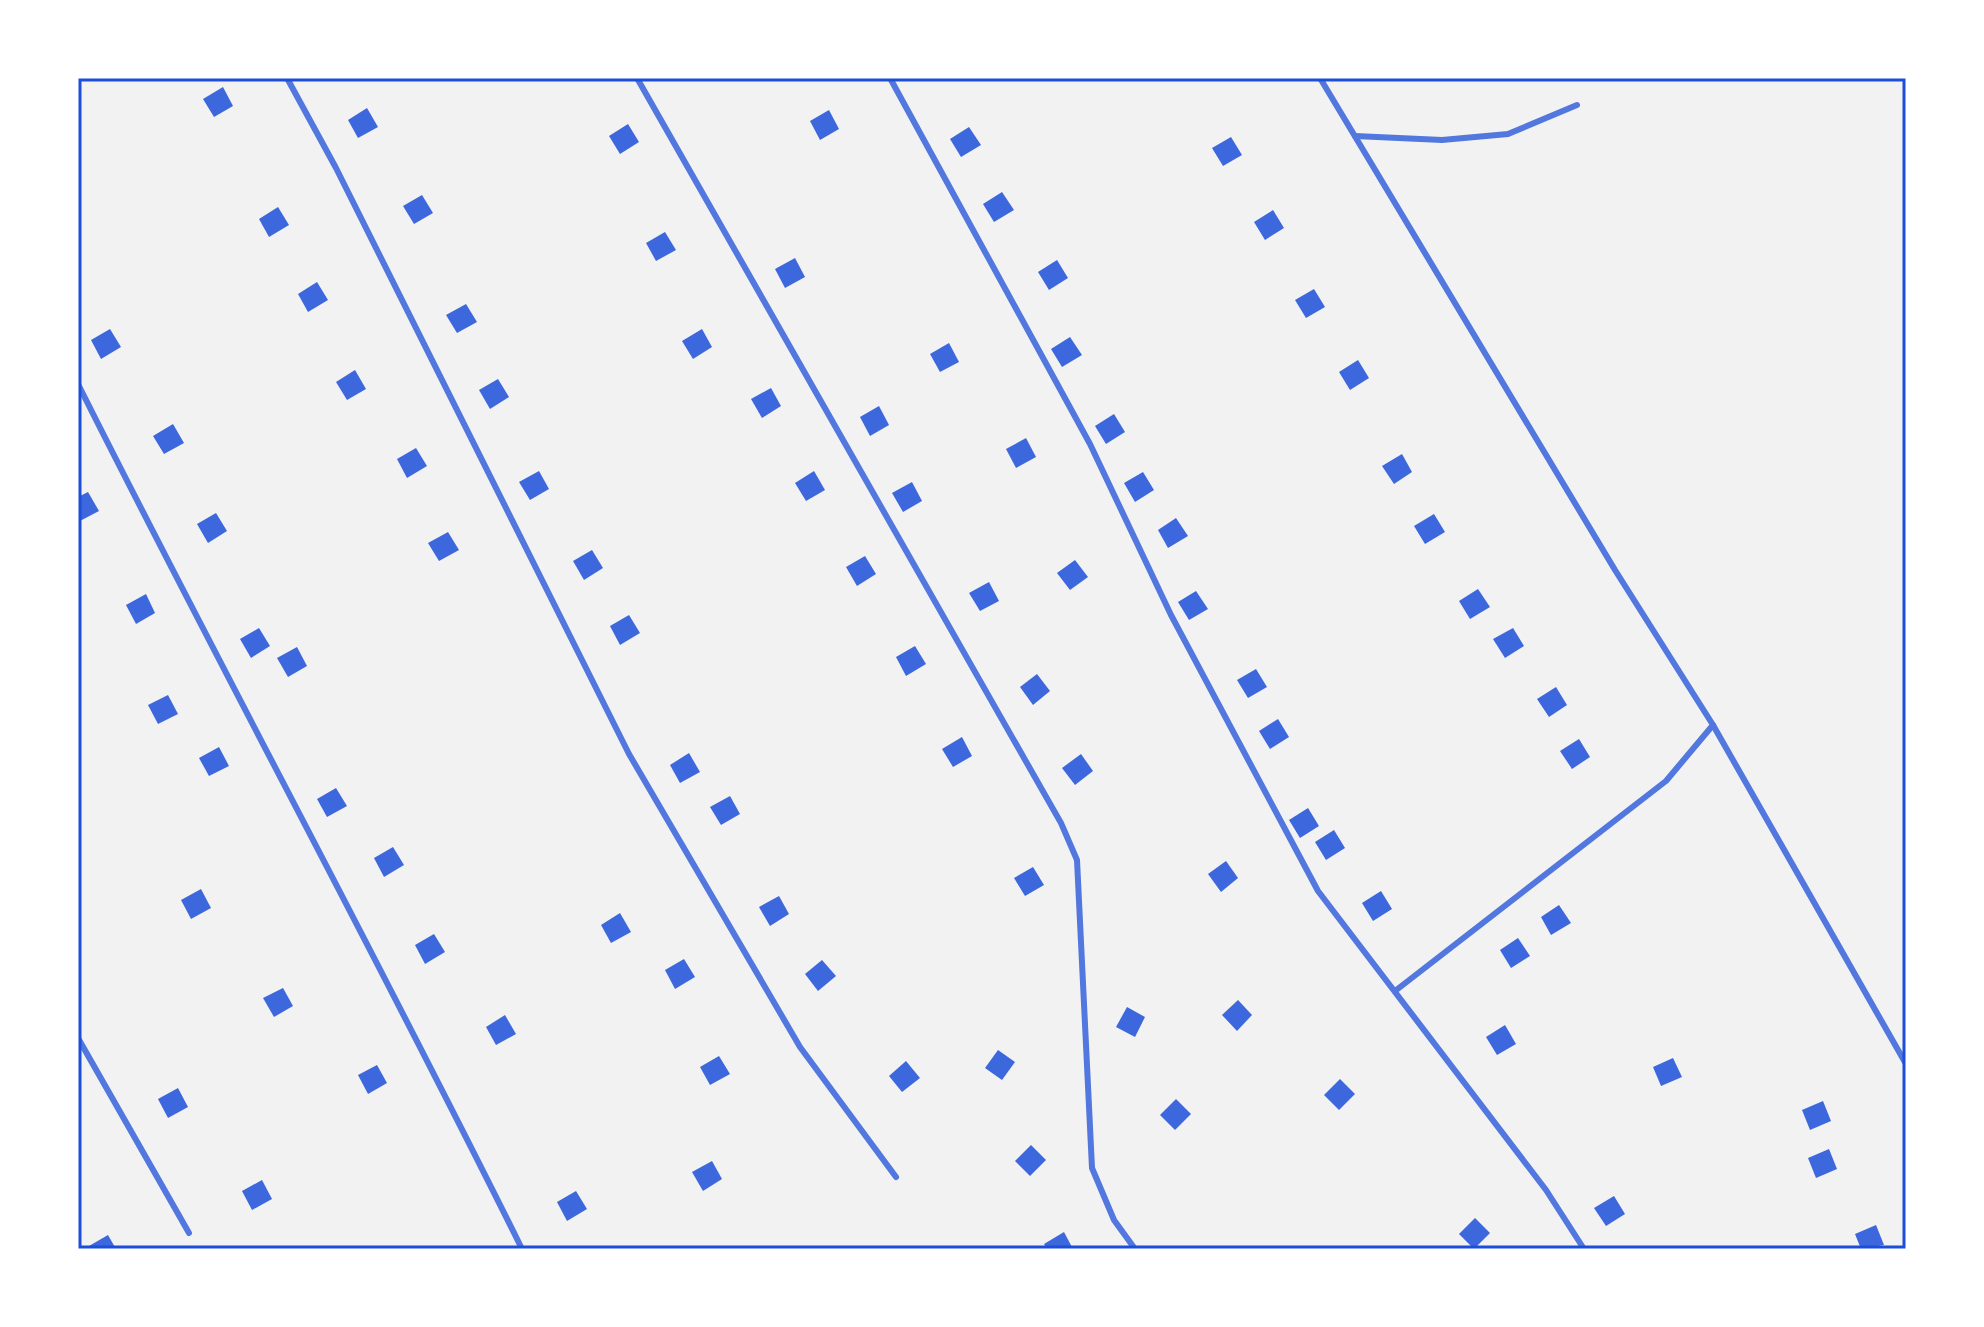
<svg xmlns="http://www.w3.org/2000/svg" width="1984" height="1327" viewBox="0 0 1984 1327" font-family="'DejaVu Sans',sans-serif">
<style>
.building{fill:#3d67dc}
.lines{fill:none;stroke-linecap:round;stroke-linejoin:round}
.service{stroke:#5277de;stroke-width:6}
.neatline{fill:none;stroke:#1d4ed8;stroke-width:3}
</style>
<rect width="100%" height="100%" fill="#f2f2f2"/>
<g class="building">
<polygon points="223,87 233,106 214,117 203,99"/>
<polygon points="367,108 378,127 358,138 348,120"/>
<polygon points="829,110 839,129 820,140 810,121"/>
<polygon points="628,124 639,142 620,154 609,136"/>
<polygon points="969,127 981,145 961,157 950,139"/>
<polygon points="1231,137 1242,155 1223,166 1212,148"/>
<polygon points="1002,192 1014,210 994,222 983,204"/>
<polygon points="422,195 433,213 414,224 403,206"/>
<polygon points="278,207 289,225 269,237 259,219"/>
<polygon points="1273,210 1284,228 1265,240 1254,222"/>
<polygon points="665,232 676,250 656,261 646,243"/>
<polygon points="795,258 805,277 785,288 775,269"/>
<polygon points="1057,260 1068,278 1049,290 1038,272"/>
<polygon points="317,282 328,300 308,312 298,294"/>
<polygon points="1314,289 1325,307 1306,318 1295,300"/>
<polygon points="466,304 477,322 457,333 446,315"/>
<polygon points="110,329 121,347 101,359 91,340"/>
<polygon points="702,329 712,347 693,359 682,341"/>
<polygon points="1070,337 1082,355 1062,367 1051,349"/>
<polygon points="949,343 959,362 940,372 930,354"/>
<polygon points="1358,360 1369,378 1350,390 1339,372"/>
<polygon points="355,370 366,389 347,400 336,382"/>
<polygon points="498,379 509,397 490,409 479,390"/>
<polygon points="771,388 781,406 762,418 751,399"/>
<polygon points="879,406 889,425 870,436 860,417"/>
<polygon points="1114,414 1125,432 1106,444 1095,426"/>
<polygon points="173,424 184,443 164,454 153,436"/>
<polygon points="1026,438 1036,457 1016,468 1006,449"/>
<polygon points="416,448 427,466 407,478 397,459"/>
<polygon points="1402,454 1412,472 1394,484 1382,466"/>
<polygon points="539,471 549,489 530,500 519,482"/>
<polygon points="814,471 825,490 806,501 795,483"/>
<polygon points="1143,472 1154,490 1135,502 1124,483"/>
<polygon points="912,482 922,501 903,512 892,493"/>
<polygon points="88,492 99,511 78,522 78,497"/>
<polygon points="216,513 227,531 208,543 197,524"/>
<polygon points="1434,514 1445,532 1425,544 1414,526"/>
<polygon points="1176,518 1188,536 1168,548 1158,530"/>
<polygon points="448,532 459,550 439,561 428,543"/>
<polygon points="592,550 603,568 584,580 573,561"/>
<polygon points="865,556 876,574 857,586 846,567"/>
<polygon points="1075,560 1088,577 1070,590 1057,573"/>
<polygon points="989,582 999,601 980,611 969,593"/>
<polygon points="1478,589 1490,607 1470,619 1459,601"/>
<polygon points="1196,591 1208,609 1189,620 1178,602"/>
<polygon points="146,594 155,613 136,624 126,605"/>
<polygon points="629,615 640,633 620,645 610,626"/>
<polygon points="259,628 270,646 251,658 240,639"/>
<polygon points="1513,628 1524,646 1505,658 1493,639"/>
<polygon points="915,646 926,664 906,676 896,657"/>
<polygon points="297,647 307,666 288,677 277,658"/>
<polygon points="1256,669 1267,687 1248,698 1237,680"/>
<polygon points="1037,674 1050,691 1033,705 1020,687"/>
<polygon points="1556,687 1567,705 1549,717 1537,699"/>
<polygon points="168,695 178,714 158,724 148,705"/>
<polygon points="1278,719 1289,737 1270,749 1259,731"/>
<polygon points="962,737 972,756 953,767 942,749"/>
<polygon points="1579,739 1590,757 1572,769 1560,751"/>
<polygon points="219,747 229,766 209,776 199,758"/>
<polygon points="689,753 700,772 680,783 670,765"/>
<polygon points="1081,754 1093,771 1075,785 1062,768"/>
<polygon points="336,788 347,806 327,817 317,799"/>
<polygon points="730,796 740,814 721,825 710,807"/>
<polygon points="1308,808 1319,826 1300,838 1289,820"/>
<polygon points="1334,830 1345,848 1326,860 1315,842"/>
<polygon points="393,847 404,865 384,877 374,858"/>
<polygon points="1226,861 1238,878 1221,892 1208,874"/>
<polygon points="1033,867 1044,885 1025,896 1014,878"/>
<polygon points="201,889 211,908 191,919 181,900"/>
<polygon points="1381,891 1392,909 1373,921 1362,903"/>
<polygon points="779,896 789,914 770,926 759,907"/>
<polygon points="1559,905 1571,923 1551,935 1541,917"/>
<polygon points="620,913 631,932 611,943 601,925"/>
<polygon points="434,934 445,952 425,964 415,945"/>
<polygon points="1518,938 1530,956 1511,968 1500,950"/>
<polygon points="684,959 695,977 675,989 665,970"/>
<polygon points="822,960 836,976 818,991 805,974"/>
<polygon points="283,988 293,1006 274,1017 263,998"/>
<polygon points="1238,1000 1252,1015 1237,1031 1222,1015"/>
<polygon points="1127,1007 1145,1017 1135,1037 1116,1027"/>
<polygon points="505,1015 516,1034 496,1045 486,1027"/>
<polygon points="1505,1025 1516,1044 1497,1055 1486,1037"/>
<polygon points="998,1050 1015,1062 1002,1080 985,1068"/>
<polygon points="719,1056 730,1074 710,1085 700,1067"/>
<polygon points="1673,1058 1682,1077 1661,1086 1653,1067"/>
<polygon points="906,1061 920,1078 902,1092 889,1076"/>
<polygon points="377,1065 387,1083 368,1094 358,1075"/>
<polygon points="1340,1079 1355,1094 1339,1110 1324,1095"/>
<polygon points="178,1088 188,1107 168,1118 158,1099"/>
<polygon points="1176,1099 1191,1114 1175,1130 1160,1115"/>
<polygon points="1823,1101 1831,1121 1810,1130 1802,1110"/>
<polygon points="1031,1145 1046,1160 1030,1176 1015,1161"/>
<polygon points="1829,1149 1837,1169 1816,1178 1808,1158"/>
<polygon points="712,1161 722,1179 703,1191 692,1172"/>
<polygon points="262,1180 272,1199 252,1210 242,1191"/>
<polygon points="576,1191 587,1209 567,1221 557,1202"/>
<polygon points="1614,1196 1625,1214 1606,1226 1594,1208"/>
<polygon points="1475,1218 1490,1233 1474,1249 1459,1234"/>
<polygon points="1876,1225 1884,1245 1861,1249 1855,1234"/>
<polygon points="1064,1232 1073,1249 1047,1249 1044,1244"/>
<polygon points="108,1235 116,1249 91,1249 89,1246"/>
</g>
<g class="lines">
<g class="service">
<polyline points="287,78 336,168 629,754 800,1047 896,1177"/>
<polyline points="637,78 1061,823 1077,860 1092,1168 1114,1220 1135,1249"/>
<polyline points="890,78 1090,444 1171,615 1318,891 1546,1190 1584,1249"/>
<polyline points="1320,78 1615,570 1713,725 1906,1064"/>
<polyline points="1355,136 1442,140 1508,134 1577,105"/>
<path d="M78,384c145,289 300,574 444,865"/>
<polyline points="1395,991 1666,781 1713,725"/>
<polyline points="78,1038 189,1233"/>
</g>
</g>
<rect width="1984" height="1327" fill="none" stroke="#ffffff" stroke-width="160"/>
<rect x="80" y="80" width="1824" height="1167" class="neatline"/>
</svg>
